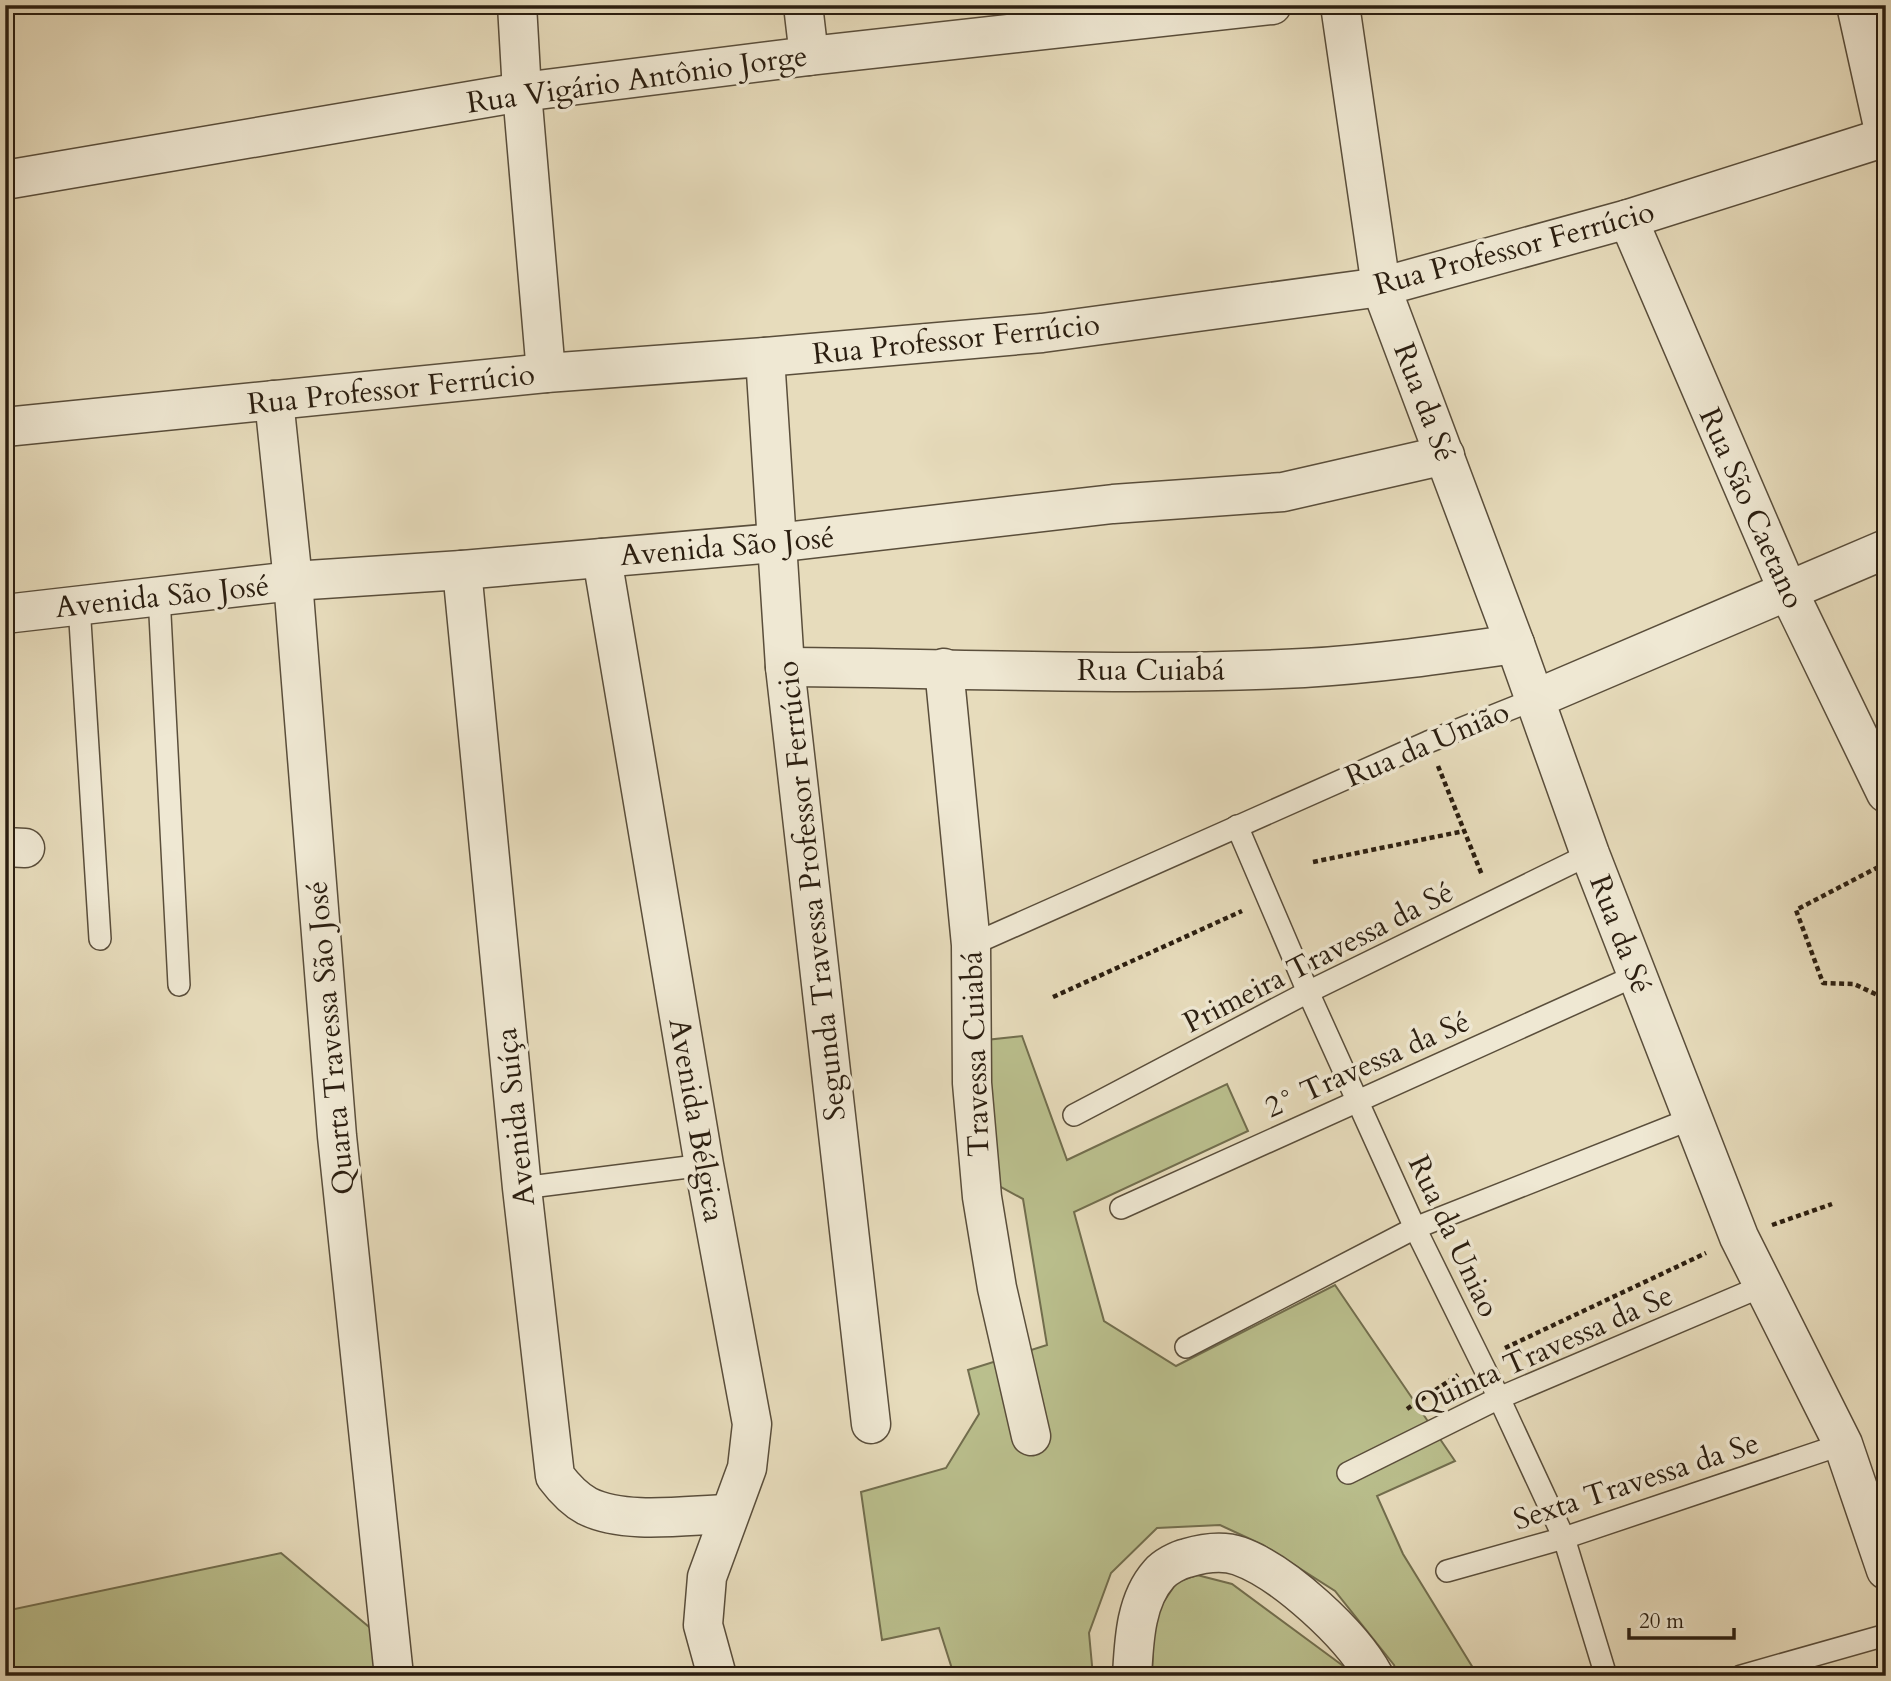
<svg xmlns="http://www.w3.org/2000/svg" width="1891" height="1681" viewBox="0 0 1891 1681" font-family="Cardo,serif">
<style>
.green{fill:#babf8d;stroke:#726e4e;stroke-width:2}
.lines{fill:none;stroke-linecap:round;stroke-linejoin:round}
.service-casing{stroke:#5a4e3b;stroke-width:24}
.minor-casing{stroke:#5a4e3b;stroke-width:41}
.path{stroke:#2b1e10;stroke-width:4.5;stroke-dasharray:5 3.5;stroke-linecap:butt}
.service{stroke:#efe8d3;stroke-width:21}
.minor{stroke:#efe8d3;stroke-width:38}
.labels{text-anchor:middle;stroke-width:7;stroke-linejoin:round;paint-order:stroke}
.street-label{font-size:30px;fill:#2b1e10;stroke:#efe8d3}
</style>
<rect width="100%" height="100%" fill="#e7dcbc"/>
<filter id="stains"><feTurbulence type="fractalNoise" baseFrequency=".00286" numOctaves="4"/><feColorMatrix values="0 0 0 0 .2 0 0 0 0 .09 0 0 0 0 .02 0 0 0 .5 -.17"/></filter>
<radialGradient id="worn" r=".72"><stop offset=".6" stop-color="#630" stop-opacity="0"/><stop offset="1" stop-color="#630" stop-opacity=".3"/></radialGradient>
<g class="green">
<polygon points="1871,5 1886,5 1886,67"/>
<polygon points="1022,1036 1067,1160 1227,1084 1248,1131 1074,1212 1104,1321 1176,1366 1335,1285 1455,1461 1377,1496 1403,1554 1478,1676 1398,1676 1394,1665 1335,1591 1263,1545 1220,1525 1157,1528 1111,1573 1089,1633 1093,1676 943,1676 953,1672 939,1628 882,1640 861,1492 946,1468 979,1414 968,1370 1047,1345 1023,1199 997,1185 986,1040"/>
<polygon points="281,1553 381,1637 386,1676 5,1676 5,1611"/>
<polygon points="1197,1575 1232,1584 1346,1668 1348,1676 1152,1676 1154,1616 1177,1582"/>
</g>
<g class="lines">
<defs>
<g id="service">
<polyline points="159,595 179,985"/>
<polyline points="79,605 100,939"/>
<polyline points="1237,826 1308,992 1415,1228 1499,1398 1564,1538 1606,1676"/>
<polyline points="971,945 1428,742 1535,699"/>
<polyline points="1074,1115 1308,992 1590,854"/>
<polyline points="522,1188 704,1165"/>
<polyline points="1121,1208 1637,975"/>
<polyline points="1186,1347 1415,1228 1693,1118"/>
<polyline points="1348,1473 1499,1398 1765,1285"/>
<polyline points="1447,1571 1564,1538 1843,1444"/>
<polyline points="1741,1676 1886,1635"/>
</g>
<g id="minor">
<polyline points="517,5 522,92 546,373"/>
<polyline points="803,5 809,56"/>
<polyline points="1340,5 1381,287 1515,644 1590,854 1739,1237 1843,1444 1886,1570"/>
<polyline points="1856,5 1886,140"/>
<polyline points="5,180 522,92 809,56 1272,5"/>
<polyline points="1628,219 1788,591 1886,793"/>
<polyline points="765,357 785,667 871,1424"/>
<polyline points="274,400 293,581 337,1136 394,1676"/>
<polyline points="5,427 546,373 765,357 1042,333 1381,287 1628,219 1886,137"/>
<polyline points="602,558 704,1165 752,1424 747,1468 707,1577 703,1625 717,1676"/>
<path d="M462,570l60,618 33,288c9,12 19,23 32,30 38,19 100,9 142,8"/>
<polyline points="5,614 293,581 462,570 775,543 1113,504 1283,492 1445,455"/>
<path d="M785,667c173,1 347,10 519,1 71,-4 141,-14 211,-24"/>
<polyline points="944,668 971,945 972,1083 982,1197 997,1288 1031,1436"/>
<polyline points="1535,699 1886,549"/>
<polyline points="5,847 25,848"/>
<path d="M1132,1676c2,-34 3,-75 27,-102 6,-7 19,-14 28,-16 17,-5 35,-8 52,-2 45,16 113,79 135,120"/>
</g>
</defs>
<use href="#service" class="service-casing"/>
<use href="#minor" class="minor-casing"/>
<g class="path">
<polyline points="1438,766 1482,875"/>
<polyline points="1313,862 1464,831"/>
<polyline points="1886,863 1796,910 1823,983 1854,984 1886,999"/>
<polyline points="1053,997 1242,911"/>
<polyline points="1772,1225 1832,1204"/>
<polyline points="1505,1348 1706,1253"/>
<polyline points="1407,1409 1458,1375"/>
</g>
<use href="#service" class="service"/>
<use href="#minor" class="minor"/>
</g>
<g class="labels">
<g class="street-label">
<text transform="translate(637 79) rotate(-8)" y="10">Rua Vigário Antônio Jorge</text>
<text transform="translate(1514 248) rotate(-15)" y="10">Rua Professor Ferrúcio</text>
<text transform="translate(956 339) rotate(-6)" y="10">Rua Professor Ferrúcio</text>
<text transform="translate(391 389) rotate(-6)" y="10">Rua Professor Ferrúcio</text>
<text transform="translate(1425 402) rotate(69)" y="10">Rua da Sé</text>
<text transform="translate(1752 508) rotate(66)" y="10">Rua São Caetano</text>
<text transform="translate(727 546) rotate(-5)" y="10">Avenida São José</text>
<text transform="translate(162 596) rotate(-6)" y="10">Avenida São José</text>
<text x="1151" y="680">Rua Cuiabá</text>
<text transform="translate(1427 744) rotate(-23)" y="10">Rua da União</text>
<text transform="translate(811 891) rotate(-96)" y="10">Segunda Travessa Professor Ferrúcio</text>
<text transform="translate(1621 934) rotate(69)" y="10">Rua da Sé</text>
<text transform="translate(1318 957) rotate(-27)" y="10">Primeira Travessa da Sé</text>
<text transform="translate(330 1038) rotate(-95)" y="10">Quarta Travessa São José</text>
<text transform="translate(975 1054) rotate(-92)" y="10">Travessa Cuiabá</text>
<text transform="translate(1367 1064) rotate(-24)" y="10">2° Travessa da Sé</text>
<text transform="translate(515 1117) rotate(-96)" y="10">Avenida Suíça</text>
<text transform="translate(697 1120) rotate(80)" y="10">Avenida Bélgica</text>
<text transform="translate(1454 1236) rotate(65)" y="10">Rua da Uniao</text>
<text transform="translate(1543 1350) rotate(-24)" y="10">Quinta Travessa da Se</text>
<text transform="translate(1636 1481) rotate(-18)" y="10">Sexta Travessa da Se</text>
</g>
</g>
<rect width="1891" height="1681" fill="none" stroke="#e7dcbc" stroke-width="28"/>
<rect x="7" y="7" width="1877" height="1667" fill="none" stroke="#2b1e10" stroke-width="3.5"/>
<rect x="14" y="14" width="1863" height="1653" fill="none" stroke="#2b1e10" stroke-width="2"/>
<path d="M1629 1628v10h105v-10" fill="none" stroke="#2b1e10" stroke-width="3.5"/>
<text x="1639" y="1628" font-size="21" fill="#2b1e10" stroke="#efe8d3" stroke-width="5" paint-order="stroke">20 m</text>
<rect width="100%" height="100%" filter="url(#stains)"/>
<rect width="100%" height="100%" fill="url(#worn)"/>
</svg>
